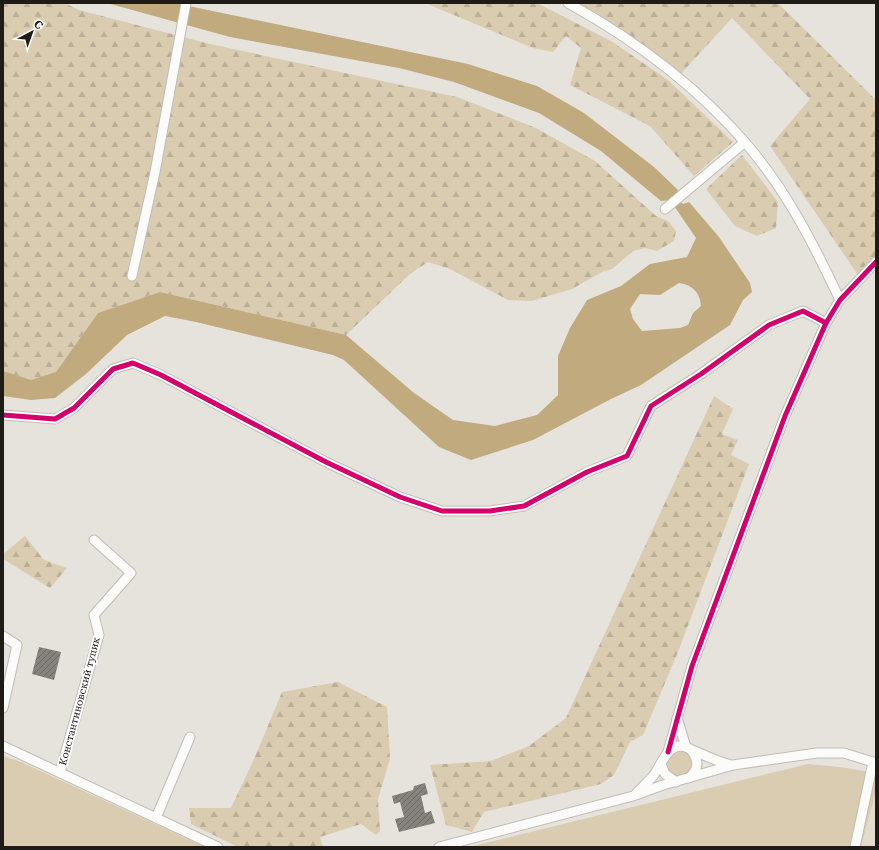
<svg xmlns="http://www.w3.org/2000/svg" width="879" height="850" viewBox="0 0 879 850" font-family="'Roboto Serif',serif">
<style>
.built{fill:#e3dccd}
.green{fill:#daccb1}
.forest{fill:url(#forest-firs)}
.water{fill:#c0aa7e;fill-rule:evenodd}
.building{fill:url(#building-hatch)}
.lines{fill:none;stroke-linecap:round;stroke-linejoin:round}
.minor-casing{stroke:#c0bdb8;stroke-width:11}
.minor{stroke:#fbfbfa;stroke-width:9}
.cycleway-casing{stroke:#fff;stroke-width:8}
.cycleway{stroke:#d6006c;stroke-width:5}
.labels{text-anchor:middle;stroke-width:4;stroke-linejoin:round;paint-order:stroke}
.street-label{font-size:10px;fill:#1f1c17;stroke:#fff}
</style>
<defs>
<pattern id="forest-firs" width="22" height="20" patternUnits="userSpaceOnUse"><rect width="22" height="20" fill="#daccb1"/><path d="M5 1l3.5 6h-7zM16 11l3.5 6h-7z" fill="#bbaf98"/></pattern>
<pattern id="building-hatch" width="6" height="6" patternUnits="userSpaceOnUse"><rect width="6" height="6" fill="#86837e"/><path d="M-1 1l2-2M0 6l6-6M5 7l2-2" fill="none" stroke="#6d6a66"/></pattern>
</defs>
<rect width="100%" height="100%" fill="#e6e3dc"/>
<polygon class="built" points="876,791 876,847 861,847 872,806"/>
<g class="green">
<circle cx="679" cy="764" r="13"/>
<polygon points="3,756 21,762 205,847 3,847"/>
<polygon points="808,764 840,767 876,773 876,791 861,847 469,847"/>
</g>
<g class="forest">
<polygon points="3,3 65,3 79,10 210,44 457,97 536,128 595,161 656,216 668,221 676,231 674,241 657,251 645,248 633,251 612,269 602,272 572,289 532,301 508,300 450,269 428,262 411,273 346,335 160,292 98,313 56,372 31,381 3,371"/>
<polygon points="425,3 537,3 541,5 611,41 668,80 733,142 694,176 650,126 570,85 581,48 566,36 553,52 533,48"/>
<polygon points="568,3 778,3 876,100 876,262 858,275 770,146 810,99 732,18 677,78"/>
<polygon points="742,155 778,202 776,228 757,236 735,226 706,189"/>
<polygon points="714,396 733,409 722,434 738,440 731,455 749,464 678,652 643,735 630,742 614,775 601,784 484,812 472,832 446,825 430,765 491,761 529,746 566,718"/>
<polygon points="25,536 44,560 67,568 50,588 3,559 3,554"/>
<polygon points="338,682 387,707 390,759 378,799 380,831 376,835 361,824 320,837 323,847 238,847 191,824 189,808 231,808 255,757 282,692"/>
</g>
<path class="water" d="M107,3h67l294,61 69,22 47,27 70,54 24,23 -3,7 8,7 6,-2 30,35 31,46 2,9 -9,8 -13,25 -89,60 -30,14 -78,41 -62,20 -32,-13 -95,-87 -11,-5 -137,-33 -31,-6 -38,19 -41,39 -31,24 -24,2 -28,-4v-25l28,9 25,-8 42,-59 62,-21 186,43 68,58 39,27 42,6 42,-11 21,-20v-39l12,-28 17,-28 34,-14 29,-22 37,-7 9,-19 -26,-38 -9,1 -60,-50 -62,-38 -85,-31 -55,-14 -169,-31zM679,283c14,2 21,10 22,23l-8,7 -5,12 -8,3 -38,3 -9,-12 -3,-10 10,-15 20,1z"/>
<g class="building">
<polygon points="39,647 61,652 54,680 32,674"/>
<polygon points="425,783 428,794 421,796 425,813 431,811 435,823 399,832 395,819 404,817 400,802 394,804 392,796 413,790 414,786"/>
</g>
<g class="lines">
<defs>
<g id="minor">
<path d="M568,3c67,37 132,86 181,144 39,46 66,100 91,153"/>
<polyline points="665,209 745,142"/>
<polyline points="132,276 155,172 186,3"/>
<polyline points="3,415 55,419 74,408 113,369 133,363 161,375 326,462 400,497 442,511 490,511 524,506 587,472 627,456 651,406 701,374 769,325 803,311 826,323"/>
<polyline points="3,636 17,645 3,708"/>
<polyline points="677,718 686,747"/>
<polyline points="3,746 218,847"/>
<polyline points="668,752 692,666 785,416 826,323 840,300 876,262"/>
<polyline points="661,764 665,774 676,782"/>
<polyline points="60,772 99,635 94,615 131,573 94,540"/>
<path d="M689,778c10,-9 10,-18 2,-28"/>
<path d="M636,794c5,-6 12,-12 17,-18 9,-11 15,-37 35,-28 14,6 27,13 43,17"/>
<polyline points="156,818 190,737"/>
<polyline points="439,847 633,796 663,785 733,765 817,753 844,753 876,763"/>
<polyline points="855,847 873,762"/>
</g>
</defs>
<use href="#minor" class="minor-casing"/>
<use href="#minor" class="minor"/>
<defs>
<g id="cycleway">
<polyline points="3,415 55,419 74,408 113,369 133,363 161,375 326,462 400,497 442,511 490,511 524,506 587,472 627,456 651,406 701,374 769,325 803,311 826,323"/>
<polyline points="668,752 692,666 785,416 826,323 840,300 876,262"/>
</g>
</defs>
<use href="#cycleway" class="cycleway-casing"/>
<use href="#cycleway" class="cycleway"/>
</g>
<g class="labels">
<g class="street-label">
<text transform="translate(79 701) rotate(-75)" y="4">Константиновский тупик</text>
</g>
</g>
<rect width="879" height="850" fill="none" stroke="#1f1c17" stroke-width="8"/>
<g transform="translate(32 32) rotate(41)" stroke="#ffffff" stroke-width="3" paint-order="stroke">
<path d="M0-3L7 15L0 10L-7 15Z" fill="#1f1c17"/>
<text y="-6" font-size="11" font-weight="bold" text-anchor="middle" fill="#1f1c17">С</text>
</g>
</svg>
